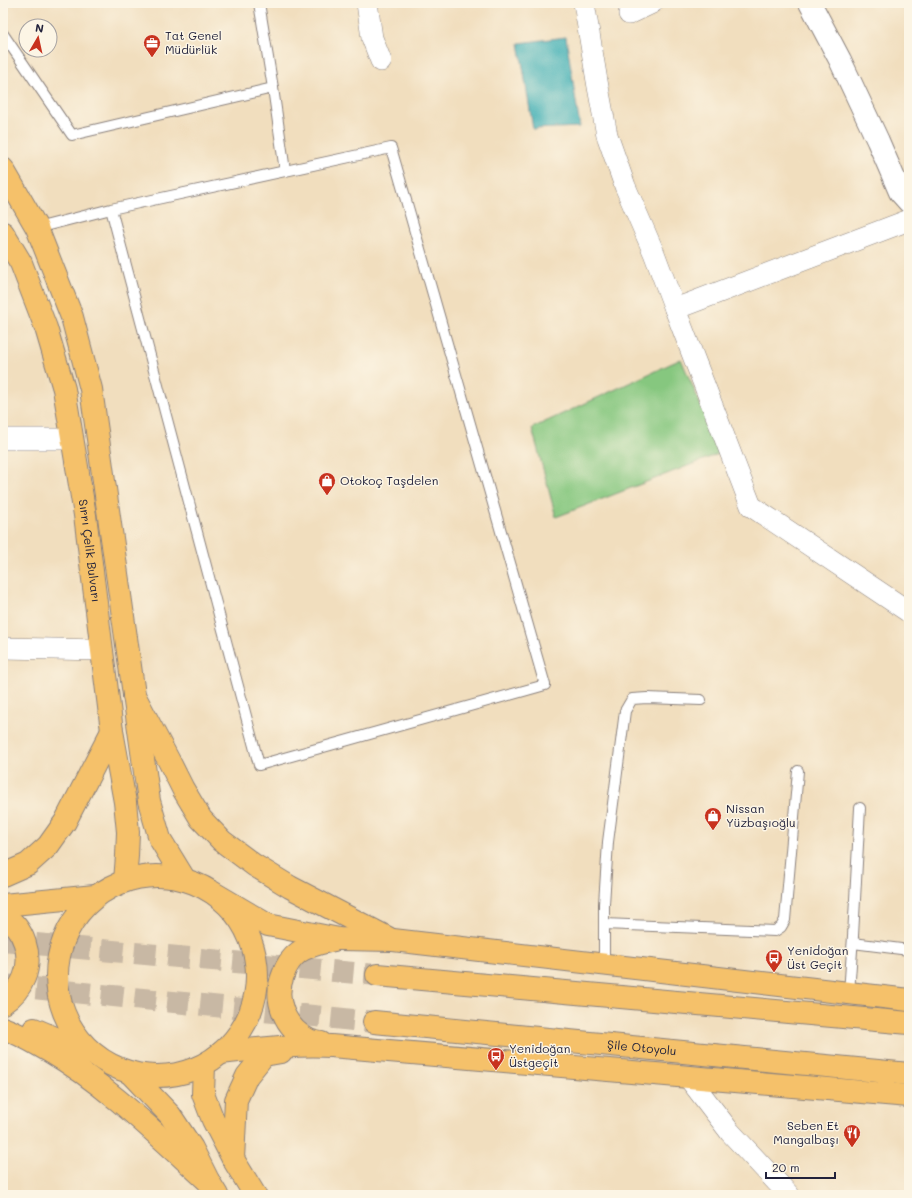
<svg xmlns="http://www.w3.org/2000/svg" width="912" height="1198" viewBox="0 0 912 1198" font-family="Mali,sans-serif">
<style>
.green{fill:#86c77f;stroke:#54745d}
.water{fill:#3dafb5;stroke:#306878}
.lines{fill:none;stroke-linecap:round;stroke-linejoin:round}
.trunk-tunnel{stroke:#c8b8a4;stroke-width:22;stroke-dasharray:22 11;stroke-linecap:butt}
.service-casing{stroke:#8a807c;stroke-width:12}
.minor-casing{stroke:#8a807c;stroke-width:22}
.tertiary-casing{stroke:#8a807c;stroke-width:24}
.primary-casing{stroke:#8a807c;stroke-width:24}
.trunk-casing{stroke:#8a807c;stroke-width:24}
.service{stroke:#fff;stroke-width:10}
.minor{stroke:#fff;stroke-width:21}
.tertiary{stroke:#fff;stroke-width:22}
.primary{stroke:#f5c16b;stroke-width:22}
.trunk{stroke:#f5c16b;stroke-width:22}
.labels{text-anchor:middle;stroke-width:3;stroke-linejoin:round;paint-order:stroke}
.poi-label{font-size:12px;fill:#22223b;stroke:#fcf5e5;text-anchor:start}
.street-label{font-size:12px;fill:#22223b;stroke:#fcf5e5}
</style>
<rect width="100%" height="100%" fill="#fcf5e5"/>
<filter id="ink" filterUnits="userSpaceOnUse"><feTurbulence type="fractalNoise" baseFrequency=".025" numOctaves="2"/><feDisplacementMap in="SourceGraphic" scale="8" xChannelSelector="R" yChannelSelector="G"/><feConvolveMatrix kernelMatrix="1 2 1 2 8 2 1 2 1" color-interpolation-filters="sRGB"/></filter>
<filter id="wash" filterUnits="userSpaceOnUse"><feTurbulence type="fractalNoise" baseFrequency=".012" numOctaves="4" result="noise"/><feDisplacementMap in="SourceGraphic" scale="16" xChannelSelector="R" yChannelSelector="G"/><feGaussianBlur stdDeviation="0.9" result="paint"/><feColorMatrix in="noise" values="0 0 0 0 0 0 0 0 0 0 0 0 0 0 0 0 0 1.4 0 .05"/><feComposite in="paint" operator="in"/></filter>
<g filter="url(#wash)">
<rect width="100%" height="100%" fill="#f1debe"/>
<polygon class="green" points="681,359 721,453 556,517 532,428"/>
<polygon class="water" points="566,37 580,127 533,129 519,43"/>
</g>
<g filter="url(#ink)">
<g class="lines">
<g class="trunk-tunnel">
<polyline points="3,941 377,975"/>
<polyline points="3,985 374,1022"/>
</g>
<defs>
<g id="service">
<polyline points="259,3 273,88 285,171"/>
<polyline points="3,34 72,135 273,88"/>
<polyline points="37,228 111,209 391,148 545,685 259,765 111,209"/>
<polyline points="604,924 775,931 781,927 785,920 798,771"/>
<polyline points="853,943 909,950"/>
<polyline points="604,965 604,904 608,842 625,711 632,699 647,698 701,700"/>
<polyline points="849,993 853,936 860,808"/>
</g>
<g id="minor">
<polyline points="367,3 372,38 381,61"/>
<polyline points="584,3 598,87 607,135 625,186 654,253 675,309"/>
<polyline points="629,14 652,3"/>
<polyline points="909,220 675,309 751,506 909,612"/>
<polyline points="3,439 72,439"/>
<polyline points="3,648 102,650"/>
<polyline points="688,1077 730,1132 789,1195"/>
</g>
<polyline id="tertiary" points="810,3 840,60 878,141 900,192 909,202"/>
<g id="primary">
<polyline points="3,169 37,228 72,317 91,389 149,801 160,839 185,880"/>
<path id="s1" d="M3,233l18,30 25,65 18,61 21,126 27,216 13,71 3,30 -1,24 -2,25"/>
<circle cx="157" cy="976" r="100"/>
<polyline points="204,1065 203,1094 213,1120 233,1159 255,1195"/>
<polyline points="130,1073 170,1115 192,1148 209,1182 217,1195"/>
</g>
<g id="trunk">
<polyline points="134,695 169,761 183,789 201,819 222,841 254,865 290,887 388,938"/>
<polyline points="3,875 28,864 48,846 65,822 112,731"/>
<polyline points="212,892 268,925 339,939 393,940 909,1000"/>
<polyline points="3,905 95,896"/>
<path d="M3,916c21,11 30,40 21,62 -4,10 -12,19 -21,25"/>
<polyline points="377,975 909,1023"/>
<path id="s2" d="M374,1022l535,52"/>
<path d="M3,1028c17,6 30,14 46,23 60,35 109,85 160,131"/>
<polyline points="34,1029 93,1054"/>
<path d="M321,1043c-4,-1 -8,-1 -12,-3 -24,-12 -36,-40 -26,-65 3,-9 8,-17 16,-23 11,-7 22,-9 35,-12"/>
<path d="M221,1053c37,-4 73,-9 110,-7l578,50"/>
<polyline points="233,1159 236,1100 247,1076 264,1055 281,1052"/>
</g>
</defs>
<use href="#service" class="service-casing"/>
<use href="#minor" class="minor-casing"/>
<use href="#tertiary" class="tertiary-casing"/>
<use href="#primary" class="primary-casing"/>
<use href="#trunk" class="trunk-casing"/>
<use href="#service" class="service"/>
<use href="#minor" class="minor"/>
<use href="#tertiary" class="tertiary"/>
<use href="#primary" class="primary"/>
<use href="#trunk" class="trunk"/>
</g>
</g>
<defs>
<symbol id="office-pin" viewBox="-11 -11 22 30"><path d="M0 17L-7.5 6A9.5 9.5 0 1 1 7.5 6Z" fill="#c8321e" stroke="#fcf5e5"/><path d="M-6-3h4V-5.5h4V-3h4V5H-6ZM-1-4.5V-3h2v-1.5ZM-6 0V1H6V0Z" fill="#fff"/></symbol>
<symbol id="shop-pin" viewBox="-11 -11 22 30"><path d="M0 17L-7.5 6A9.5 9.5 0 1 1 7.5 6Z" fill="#c8321e" stroke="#fcf5e5"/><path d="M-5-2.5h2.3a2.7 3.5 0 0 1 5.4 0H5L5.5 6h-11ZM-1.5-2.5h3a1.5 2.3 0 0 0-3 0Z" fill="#fff"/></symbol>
<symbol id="bus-pin" viewBox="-11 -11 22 30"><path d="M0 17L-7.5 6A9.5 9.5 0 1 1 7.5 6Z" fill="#c8321e" stroke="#fcf5e5"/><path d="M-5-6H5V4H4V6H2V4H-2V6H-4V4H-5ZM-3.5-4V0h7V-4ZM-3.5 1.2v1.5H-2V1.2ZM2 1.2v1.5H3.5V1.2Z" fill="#fff"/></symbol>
<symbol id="restaurant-pin" viewBox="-11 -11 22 30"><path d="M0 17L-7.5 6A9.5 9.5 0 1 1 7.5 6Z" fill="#c8321e" stroke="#fcf5e5"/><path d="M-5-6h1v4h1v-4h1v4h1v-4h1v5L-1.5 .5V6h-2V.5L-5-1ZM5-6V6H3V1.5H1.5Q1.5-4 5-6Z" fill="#fff"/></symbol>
</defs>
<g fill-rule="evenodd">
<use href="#office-pin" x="142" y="33" width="20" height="27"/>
<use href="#shop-pin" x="317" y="471" width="20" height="27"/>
<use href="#shop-pin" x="703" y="806" width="20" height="27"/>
<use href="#bus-pin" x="764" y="948" width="20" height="27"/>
<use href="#bus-pin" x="486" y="1046" width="20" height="27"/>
<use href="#restaurant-pin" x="842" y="1123" width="20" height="27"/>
</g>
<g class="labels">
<g class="poi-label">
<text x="165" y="40">Tat Genel<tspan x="165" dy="14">Müdürlük</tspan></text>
<text x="340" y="485">Otokoç Taşdelen</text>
<text x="726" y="813">Nissan<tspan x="726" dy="14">Yüzbaşıoğlu</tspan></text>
<text x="787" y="955">Yenidoğan<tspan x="787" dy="14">Üst Geçit</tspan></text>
<text x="509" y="1053">Yenidoğan<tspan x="509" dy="14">Üstgeçit</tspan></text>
<text x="839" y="1130" text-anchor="end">Seben Et<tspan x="839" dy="14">Mangalbaşı</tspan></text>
</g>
<g class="street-label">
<text dy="4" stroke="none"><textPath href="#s1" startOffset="332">Sırrı Çelik Bulvarı</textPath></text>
<text dy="4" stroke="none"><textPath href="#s2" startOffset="269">Şile Otoyolu</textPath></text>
</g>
</g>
<rect width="912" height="1198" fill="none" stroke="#fcf5e5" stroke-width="16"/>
<g transform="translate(38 38) rotate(9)"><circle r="19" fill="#fcf5e5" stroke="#a5a1a1"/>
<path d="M0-3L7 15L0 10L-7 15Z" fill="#c8321e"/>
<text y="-6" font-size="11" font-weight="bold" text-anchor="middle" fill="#22223b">N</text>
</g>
<path d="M766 1172v6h69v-6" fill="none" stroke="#22223b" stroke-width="2"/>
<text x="772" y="1172" font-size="12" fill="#22223b" stroke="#fcf5e5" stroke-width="3" paint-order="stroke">20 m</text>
</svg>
